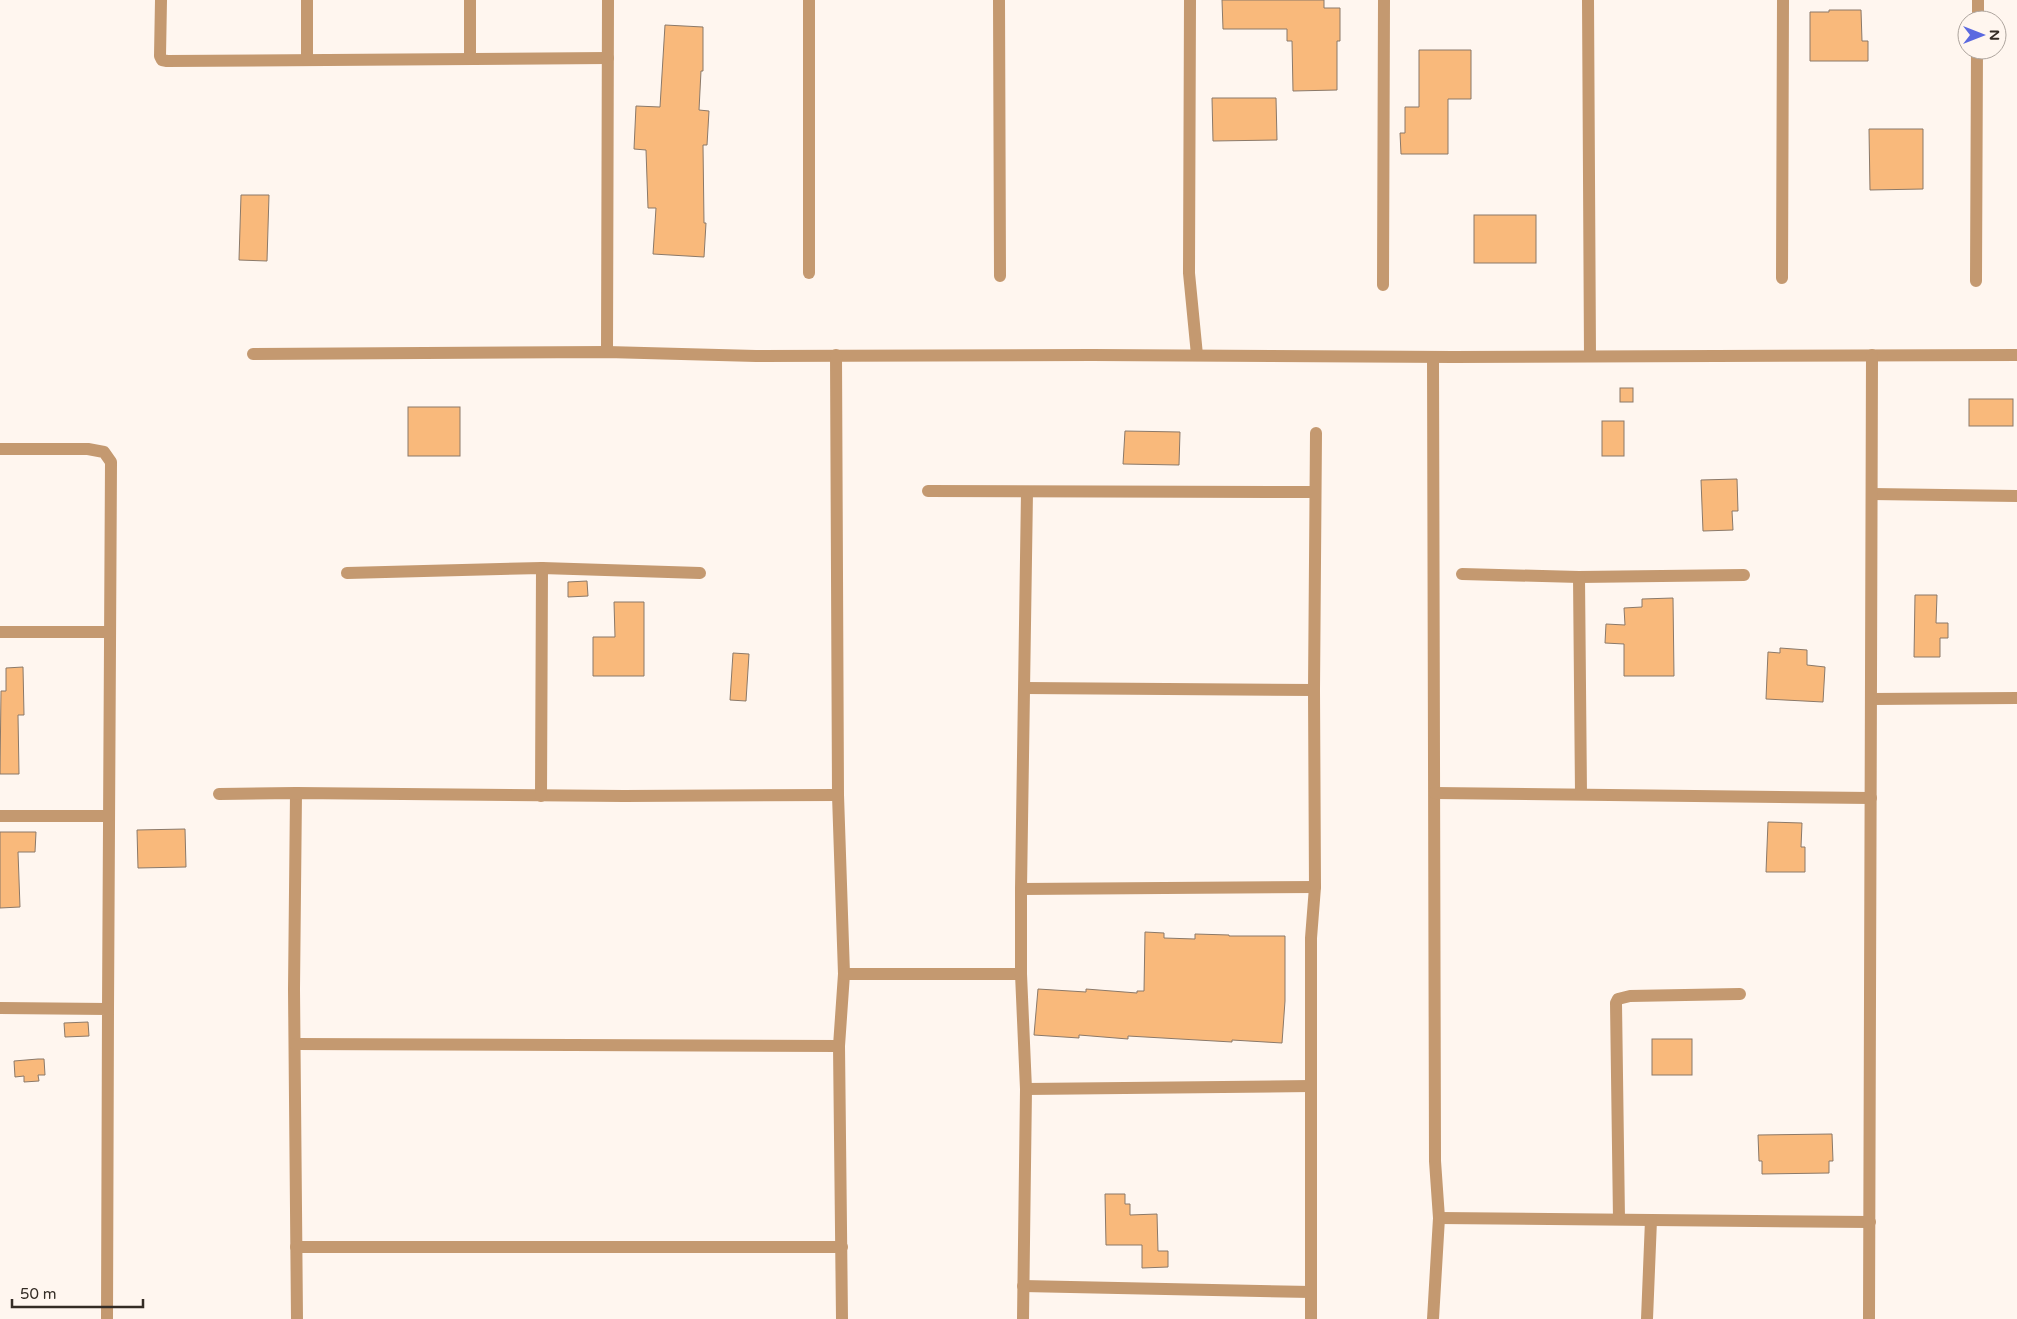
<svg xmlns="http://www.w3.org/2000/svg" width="2017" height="1319" viewBox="0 0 2017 1319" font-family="'Varela Round',sans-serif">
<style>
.building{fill:#f9b97b;stroke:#8b7969}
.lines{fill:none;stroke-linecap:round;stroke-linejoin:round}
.minor{stroke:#c49970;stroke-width:12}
</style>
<rect width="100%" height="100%" fill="#fff6ef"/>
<g class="building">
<polygon points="1222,0 1324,0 1324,8 1340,8 1340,41 1337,41 1337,90 1293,91 1292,41 1287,41 1287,29 1223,29"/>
<polygon points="1829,10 1861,10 1862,41 1868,41 1868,61 1810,61 1810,12 1829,12"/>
<polygon points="665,25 703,27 703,71 701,71 699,110 709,111 707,145 703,145 704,223 706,223 704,257 653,254 656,208 648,208 646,150 634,149 636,106 660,107"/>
<polygon points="1419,50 1471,50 1471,99 1448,99 1448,154 1401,154 1400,133 1405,133 1405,107 1419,107"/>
<polygon points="1212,98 1276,98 1277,140 1213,141"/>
<polygon points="1869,129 1923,129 1923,189 1870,190"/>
<polygon points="241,195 269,195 267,261 239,260"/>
<rect x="1474" y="215" width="62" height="48"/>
<rect x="1620" y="388" width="13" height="14"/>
<rect x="1969" y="399" width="44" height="27"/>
<rect x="408" y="407" width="52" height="49"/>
<rect x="1602" y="421" width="22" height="35"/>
<polygon points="1125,431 1180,432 1179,465 1123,464"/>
<polygon points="1737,479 1738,511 1732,511 1733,530 1703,531 1701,480"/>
<polygon points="587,581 588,596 568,597 568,582"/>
<polygon points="1915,595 1937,595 1936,623 1948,623 1948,638 1940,638 1940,657 1914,657"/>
<polygon points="1673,598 1674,676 1624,676 1624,644 1605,643 1606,624 1625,625 1624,608 1642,607 1642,599"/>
<polygon points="614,602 644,602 644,676 593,676 593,637 615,637"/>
<polygon points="1780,648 1807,650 1807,665 1825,667 1823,702 1766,699 1768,652 1780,653"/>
<polygon points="733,653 749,654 746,701 730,700"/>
<polygon points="23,667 24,715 18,715 19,774 0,774 1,691 6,691 6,668"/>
<polygon points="1768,822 1802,823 1801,847 1805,847 1805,872 1766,872"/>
<polygon points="185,829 186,867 138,868 137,830"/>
<polygon points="0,832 36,832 35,852 18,852 20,907 0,908"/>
<polygon points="1145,932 1164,933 1164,938 1195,939 1195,934 1229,935 1229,936 1285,936 1285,1001 1282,1043 1232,1040 1232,1042 1128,1036 1128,1039 1079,1035 1079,1038 1034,1035 1038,989 1086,992 1086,989 1137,993 1137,991 1144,991"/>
<polygon points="88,1022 89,1036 65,1037 64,1023"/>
<rect x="1652" y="1039" width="40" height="36"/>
<polygon points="38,1059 44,1059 45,1075 38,1075 39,1081 24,1082 24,1076 15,1077 14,1061"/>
<polygon points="1832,1134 1833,1161 1829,1161 1829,1173 1762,1174 1762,1161 1759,1161 1758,1135"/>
<polygon points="1105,1194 1125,1194 1125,1204 1130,1204 1130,1215 1157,1214 1158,1251 1168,1251 1168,1267 1142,1268 1142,1245 1106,1245"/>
</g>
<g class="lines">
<g class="minor">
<polyline points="161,0 160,56 162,60 167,61 608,58"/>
<polyline points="470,0 470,59"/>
<polyline points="809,0 809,273"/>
<polyline points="999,0 1000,276"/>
<polyline points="1190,0 1189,273 1197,355"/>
<polyline points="1588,0 1590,356"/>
<polyline points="1978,20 1978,0"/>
<polyline points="307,60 307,0"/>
<polyline points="1782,278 1783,0"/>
<polyline points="1976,281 1977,50"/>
<polyline points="1383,285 1384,0"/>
<polyline points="607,352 608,0"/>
<polyline points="253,354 607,352 756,356 1092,355 1453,357 2017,355"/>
<polyline points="836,355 838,795 844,974 839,1046 842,1319"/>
<polyline points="1433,357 1435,1161 1439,1218 1433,1319"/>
<polyline points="0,449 88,449 104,452 111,462 108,1009"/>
<polyline points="928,491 1315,492"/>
<polyline points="1872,494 2017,496"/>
<polyline points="347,573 542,568 700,573"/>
<polyline points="1462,574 1579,577 1744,575"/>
<polyline points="1579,577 1581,794"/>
<polyline points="0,632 110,632"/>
<polyline points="1025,688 1314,690"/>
<polyline points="1871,699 2017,698"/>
<polyline points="296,793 294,989 297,1319"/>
<polyline points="1435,793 1871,798"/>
<polyline points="219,794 296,793 624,796 838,795"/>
<polyline points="541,796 542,568"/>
<polyline points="0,816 109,816"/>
<polyline points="1021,889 1315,887"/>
<polyline points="844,974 1021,974"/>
<polyline points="0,1008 108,1009 107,1319"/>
<polyline points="295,1044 839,1046"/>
<polyline points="1026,1089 1311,1086"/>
<polyline points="1439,1218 1870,1222"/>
<polyline points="1619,1219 1616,1003 1618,999 1630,996 1740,994"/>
<polyline points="296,1247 842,1247"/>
<polyline points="1023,1286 1311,1292"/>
<polyline points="1023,1319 1026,1089 1021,974 1021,889 1027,492"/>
<polyline points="1311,1319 1311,938 1315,887 1314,690 1316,433"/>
<polyline points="1647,1319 1651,1220"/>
<polyline points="1869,1319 1872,355"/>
</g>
</g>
<g transform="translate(1982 35) rotate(90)"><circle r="24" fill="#fff6ef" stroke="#aea59e"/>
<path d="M0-4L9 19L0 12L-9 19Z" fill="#5b69e0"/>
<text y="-8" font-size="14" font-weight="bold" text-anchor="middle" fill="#342c25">N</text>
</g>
<path d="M12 1299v8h131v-8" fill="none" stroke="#342c25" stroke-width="2.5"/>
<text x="20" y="1299" font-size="15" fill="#342c25" stroke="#fff6ef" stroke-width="4" paint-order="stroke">50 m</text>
</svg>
